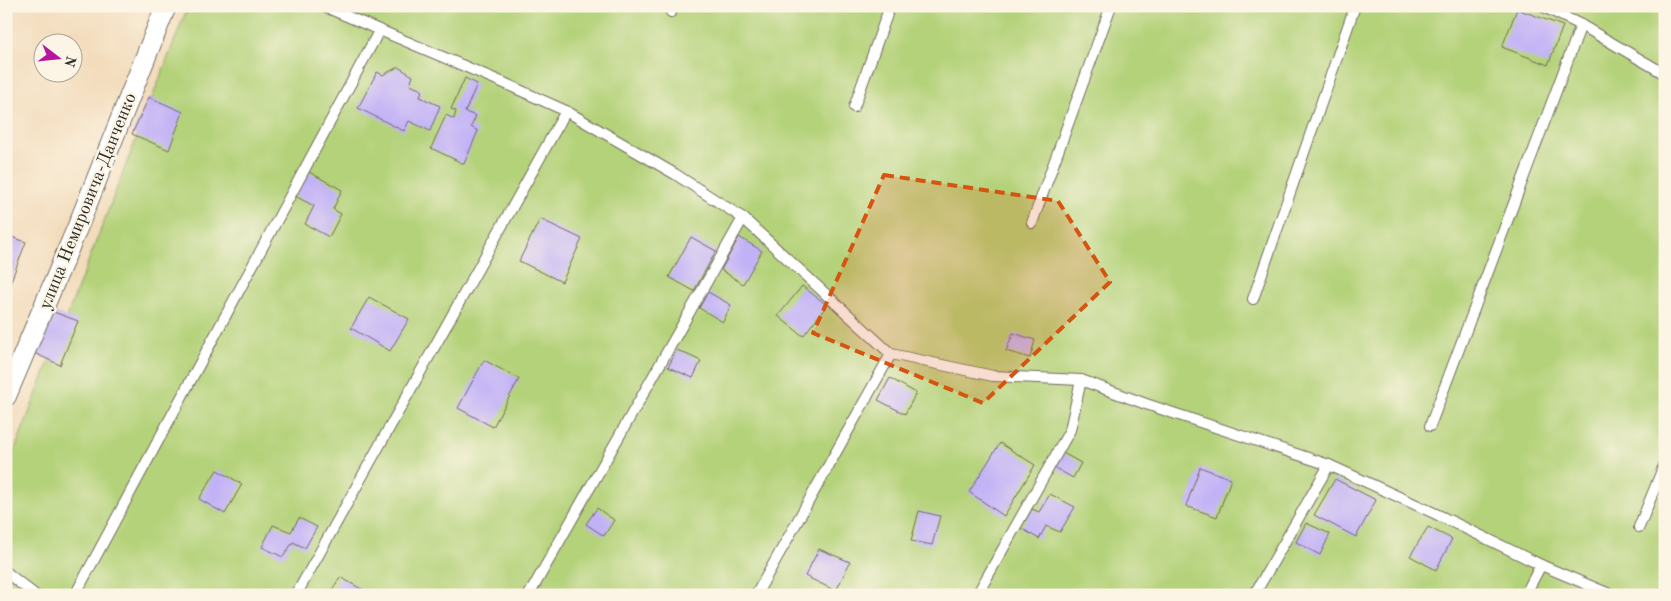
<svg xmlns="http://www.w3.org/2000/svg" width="1671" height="601" viewBox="0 0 1671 601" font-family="'Old Standard TT',serif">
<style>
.green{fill:#b4d279;stroke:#707e52}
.building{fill:#c1b1f7}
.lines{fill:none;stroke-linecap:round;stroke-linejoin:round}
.service-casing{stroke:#71695e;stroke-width:12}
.minor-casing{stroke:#71695e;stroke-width:22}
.service{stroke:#fff;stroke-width:10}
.minor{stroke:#fff;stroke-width:20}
.marked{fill:#d5540f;fill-opacity:0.2;stroke:#d5540f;stroke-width:4;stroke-dasharray:10 6;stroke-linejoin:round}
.labels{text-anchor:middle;stroke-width:5;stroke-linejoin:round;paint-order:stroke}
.street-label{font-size:18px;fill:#2b2b2b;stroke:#fcf5e5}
</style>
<rect width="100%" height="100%" fill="#fcf5e5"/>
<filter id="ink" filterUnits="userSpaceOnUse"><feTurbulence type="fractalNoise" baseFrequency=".02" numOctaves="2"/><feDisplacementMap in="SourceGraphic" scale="10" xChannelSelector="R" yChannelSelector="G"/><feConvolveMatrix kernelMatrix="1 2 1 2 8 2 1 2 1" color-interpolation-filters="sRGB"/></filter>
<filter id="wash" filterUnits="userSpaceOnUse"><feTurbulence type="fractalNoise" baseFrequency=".0096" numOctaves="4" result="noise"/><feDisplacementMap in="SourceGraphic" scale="20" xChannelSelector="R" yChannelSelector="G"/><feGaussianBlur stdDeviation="1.12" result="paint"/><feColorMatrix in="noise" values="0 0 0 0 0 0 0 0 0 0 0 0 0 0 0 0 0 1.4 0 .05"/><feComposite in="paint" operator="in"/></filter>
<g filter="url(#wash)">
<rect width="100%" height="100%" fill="#f3dcbc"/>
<polygon class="green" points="188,6 1665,6 1665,595 6,595 6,472"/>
<g id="blocks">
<g class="building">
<polygon points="1517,9 1563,26 1548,65 1502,47"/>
<polygon points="398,67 413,76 410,85 422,90 420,97 440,106 430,131 409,121 404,131 358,108 377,72 383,75"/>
<polygon points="465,78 477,84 465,112 476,116 471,127 478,131 464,164 431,148 446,115 454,119 456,111 451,109"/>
<polygon points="149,97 183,112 169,150 132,134"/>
<polygon points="309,172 342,190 333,209 341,214 329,237 305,224 314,206 295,196"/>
<polygon points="540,219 582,239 562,282 519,261"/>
<polygon points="6,235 26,242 6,294"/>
<polygon points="691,237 716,251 694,291 669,277"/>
<polygon points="739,237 762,251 743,284 721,270"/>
<polygon points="802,286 827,305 803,336 778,316"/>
<polygon points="708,292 731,305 723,322 699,308"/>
<polygon points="369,297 409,319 390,351 351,328"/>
<polygon points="51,311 78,321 60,365 34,353"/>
<polygon points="1013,333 1035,340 1030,358 1006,351"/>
<polygon points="677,350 701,361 693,378 668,367"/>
<polygon points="484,360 519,379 493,427 458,408"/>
<polygon points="890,378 916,393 905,414 878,400"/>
<polygon points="1000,443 1035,465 1004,516 969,492"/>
<polygon points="1063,453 1081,463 1073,478 1055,468"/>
<polygon points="1200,467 1231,479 1217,517 1186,506"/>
<polygon points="217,470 242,484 225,514 199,499"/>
<polygon points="1335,479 1376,500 1356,537 1314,515"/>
<polygon points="1050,494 1075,507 1060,532 1046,526 1039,539 1021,528 1032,509 1039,512"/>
<polygon points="597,508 614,520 604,536 586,524"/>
<polygon points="919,511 940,516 932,545 911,541"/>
<polygon points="299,518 317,527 305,548 293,542 283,557 262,547 273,525 291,532"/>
<polygon points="1306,523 1330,534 1320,555 1296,542"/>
<polygon points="1428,527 1452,539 1436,570 1410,556"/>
<polygon points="819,549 850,562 836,591 805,576"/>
<polygon points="340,577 372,595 329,595"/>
</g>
</g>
</g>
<g filter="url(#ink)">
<use href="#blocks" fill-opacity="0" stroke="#71695e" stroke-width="1"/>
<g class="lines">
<defs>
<g id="service">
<polyline points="323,6 504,83 566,111 675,174 743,218 891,354 993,376 1081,380 1146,404 1329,465 1434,513 1541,565 1612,595"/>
<polyline points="1542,6 1581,25 1665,74"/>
<polyline points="671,12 673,6"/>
<polyline points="854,107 890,6"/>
<polyline points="1032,223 1111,6"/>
<polyline points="1253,299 1355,6"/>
<polyline points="1430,426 1581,25"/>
<polyline points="1639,527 1665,463"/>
<polyline points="6,572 35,595"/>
<polyline points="75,595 379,31"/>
<polyline points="296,595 566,111"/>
<polyline points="529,595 743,218"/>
<polyline points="756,595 891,354"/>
<polyline points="977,595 1070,430 1081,380"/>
<polyline points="1254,595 1329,465"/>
<polyline points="1525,595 1541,565"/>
</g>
<polyline id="minor" points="6,396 78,226 166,6"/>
</defs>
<use href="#service" class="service-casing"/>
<use href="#minor" class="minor-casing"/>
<use href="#service" class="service"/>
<use href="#minor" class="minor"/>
</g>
</g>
<path class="marked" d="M884,175l174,26 52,81 -127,121 -170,-70z"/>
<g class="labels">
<g class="street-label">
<text transform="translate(87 201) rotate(-68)" y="6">улица Немировича-Данченко</text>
</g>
</g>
<rect width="1671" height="601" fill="none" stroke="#fcf5e5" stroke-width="25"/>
<g transform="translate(58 58) rotate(106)"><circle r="24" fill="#fcf5e5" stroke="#a8a49b"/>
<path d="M0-4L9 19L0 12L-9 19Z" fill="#b5179e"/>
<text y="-8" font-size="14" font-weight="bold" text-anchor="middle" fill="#2b2b2b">N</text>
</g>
</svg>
